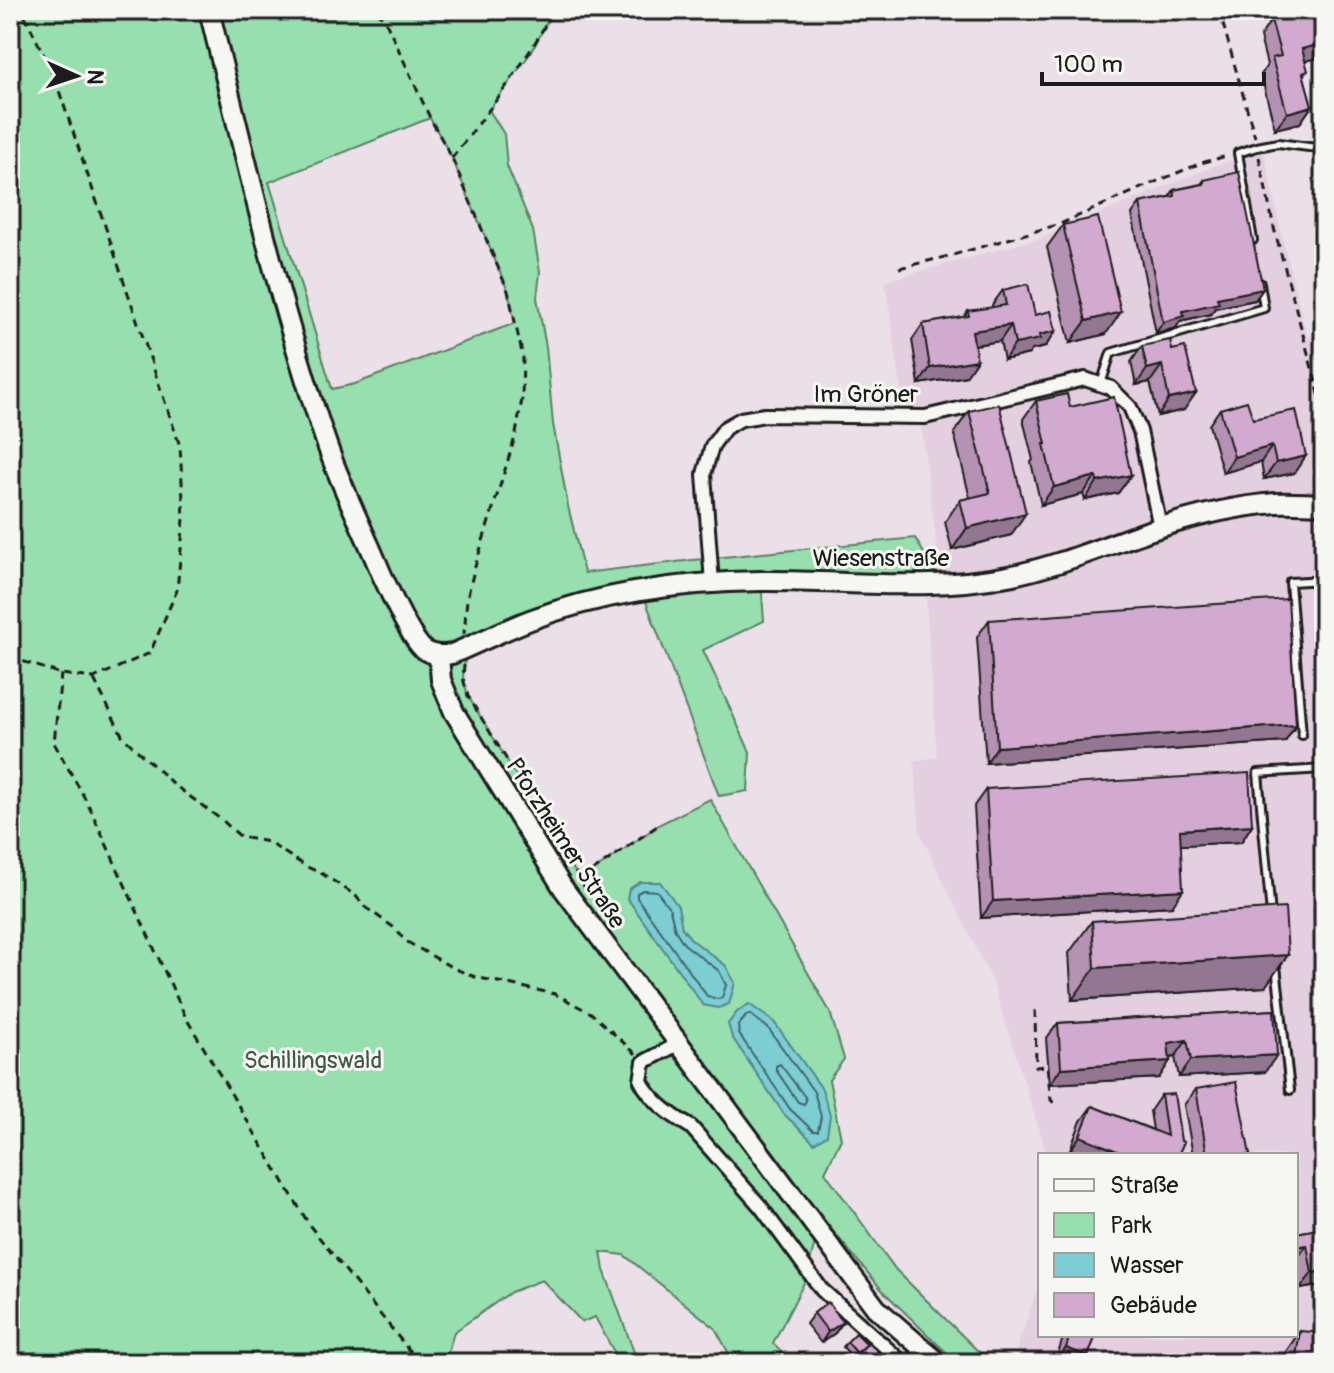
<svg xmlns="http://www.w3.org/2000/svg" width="1334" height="1373" viewBox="0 0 1334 1373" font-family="Pangolin,sans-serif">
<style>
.built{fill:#e4cfe1}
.green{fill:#97dfae;stroke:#5a7e65;stroke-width:2;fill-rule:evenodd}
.water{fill:#7ccdd4;stroke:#56868a;stroke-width:2}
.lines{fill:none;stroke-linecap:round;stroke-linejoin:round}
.shore{stroke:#426366;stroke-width:2}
.lane-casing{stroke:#1c1c1c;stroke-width:12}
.street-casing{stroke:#1c1c1c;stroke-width:18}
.secondary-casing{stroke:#1c1c1c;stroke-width:24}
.path{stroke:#1c1c1c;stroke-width:3;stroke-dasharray:8 6;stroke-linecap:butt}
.lane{stroke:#f6f6f2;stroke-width:6}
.street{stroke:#f6f6f2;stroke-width:12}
.secondary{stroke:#f6f6f2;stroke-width:18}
.wall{fill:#b592b3;stroke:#1c1c1c;stroke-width:2}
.shaded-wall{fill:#937792;stroke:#1c1c1c;stroke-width:2}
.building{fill:#d2aad0;stroke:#1c1c1c;stroke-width:2}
.labels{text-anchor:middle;stroke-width:6;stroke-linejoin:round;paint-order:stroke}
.street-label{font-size:24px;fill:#1c1c1c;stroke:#f6f6f2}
.park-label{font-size:24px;fill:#415648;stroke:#f6f6f2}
</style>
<rect width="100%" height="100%" fill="#ebdfe8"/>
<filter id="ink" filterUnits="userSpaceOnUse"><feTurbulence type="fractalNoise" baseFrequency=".0125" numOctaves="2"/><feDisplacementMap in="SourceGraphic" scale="16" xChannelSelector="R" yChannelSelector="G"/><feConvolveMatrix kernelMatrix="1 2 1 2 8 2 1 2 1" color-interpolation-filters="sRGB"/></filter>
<g filter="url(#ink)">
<polygon class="built" points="1264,152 1283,240 1307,336 1324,337 1324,1363 1012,1363 1040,1281 1040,1335 1296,1335 1296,1155 1047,1155 993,983 920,833 914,760 937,758 925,585 942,584 920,418 906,420 885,281 1044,237 1219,164 1248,157"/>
<path class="green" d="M28,10h514l9,4 -19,37 -43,59 15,24 3,32 26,64 7,42 -3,26 9,49 7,77 15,82 16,67 109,-13 222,-22 27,46 -181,-3 3,40 -61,29 47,102 -2,39 -29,5 -77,-205 -176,57 -3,30 5,18 112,184 80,-56 50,-25 120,213 14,47 -15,21 12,59 -16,33 71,98 94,93h-31l-25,-22 -52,-51 -196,-236 129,188 -9,37 -33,64 19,20h-58l-19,-35 -91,-73 -23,-3 3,18 34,93h-18l-25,-46 -13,5 -40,-42 -31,12 -57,40 -9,31h-435v-1342zM430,118l22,40 56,133 7,32 -160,61 -23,5 -63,-207z"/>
<g class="water">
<polygon points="640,882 660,882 678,906 682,928 691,939 726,966 735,983 729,1004 718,1008 703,1005 627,898 629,889"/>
<polygon points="749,1004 774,1022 822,1089 830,1115 827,1135 814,1143 784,1114 732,1037 728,1024 737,1012"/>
</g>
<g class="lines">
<g class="shore">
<polygon points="643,890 657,891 670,909 675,930 684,944 719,971 726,985 722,998 717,999 707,996 637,898 637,893"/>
<polygon points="747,1015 751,1015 768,1028 814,1092 821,1116 818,1131 813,1131 790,1109 739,1034 738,1026"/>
<polygon points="780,1064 805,1097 806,1101 804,1104 798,1102 776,1070 776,1066"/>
</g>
<defs>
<g id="lane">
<polyline points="1253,240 1238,153 1257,147 1278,143 1324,149"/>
<polyline points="1101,384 1111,353 1264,308 1260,283"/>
<polyline points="1302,735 1290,582 1324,580"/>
<polyline points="1271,915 1258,773 1324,769"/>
<polyline points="1276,966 1290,1090"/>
</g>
<g id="street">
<polyline points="712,583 704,474 712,446 725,428 741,419 765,415 925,417 1085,379 1111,388 1130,407 1140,431 1160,527"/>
<path d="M678,1044l-34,18 -3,19c10,19 31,35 50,46l70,80 61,83 81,73"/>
</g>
<g id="secondary">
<path d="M209,10c36,146 69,293 118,435 12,35 28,68 43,102 9,22 37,87 53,102 9,7 19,7 29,5 26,-11 52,-24 78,-34 73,-28 153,-38 231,-39 83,-1 165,11 247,-5 52,-10 100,-32 150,-48 37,-12 78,-22 118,-25 16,-1 32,1 48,1"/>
<polyline points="439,656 441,680 454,712 563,888 876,1308 939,1363"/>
</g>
</defs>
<use href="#lane" class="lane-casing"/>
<use href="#street" class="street-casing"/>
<use href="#secondary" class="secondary-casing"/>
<g class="path">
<polyline points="377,10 387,24 430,118 452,158 508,291 523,357 522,399 516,434 474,570 467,599 464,634"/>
<polyline points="1219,10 1255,137"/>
<polyline points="10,21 28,10"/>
<polyline points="1259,157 1274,228 1324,412"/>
<path d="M452,158c37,-48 74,-94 101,-148"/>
<polyline points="899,268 953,255 1060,224 1146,186 1201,163 1227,156"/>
<polyline points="10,657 61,674 94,678 150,653 177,590 184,519 180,446 54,76 24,14"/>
<polyline points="464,665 463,678 468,696 585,888"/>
<polyline points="61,674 54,743 87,802 186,1018 310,1226 419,1363"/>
<polyline points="94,679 123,737 173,784 223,821 241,837 268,842 307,867 321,873 355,895 365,907 396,929 404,940 453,968 475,977 555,994 591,1013 636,1054"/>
<polyline points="581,879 660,824"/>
<polyline points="1035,1010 1036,1067 1047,1066 1051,1100 1055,1104"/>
</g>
<use href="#lane" class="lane"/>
<use href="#street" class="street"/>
<use href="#secondary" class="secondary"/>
</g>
<g class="wall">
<polygon points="1324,10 1324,84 1317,58 1305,61 1304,77 1312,106 1300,123 1275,129 1261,75 1267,65 1260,37 1271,20"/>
<polygon points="1324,120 1324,135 1321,124"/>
<polygon points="1204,180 1263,289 1255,300 1215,308 1211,314 1180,321 1176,328 1156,333 1132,214 1140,203 1169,197 1174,190 1201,184"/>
<polygon points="1063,225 1106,334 1070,343 1047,247"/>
<polygon points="1003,290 1035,315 1056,331 1045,347 1032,350 1029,354 1004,360 1000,341 975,345 966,376 919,384 912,340 923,324 964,317 968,311 992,308 992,305"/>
<polygon points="1142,346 1172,350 1184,410 1158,416 1150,382 1136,385 1131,362"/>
<polygon points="1036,401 1070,407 1131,475 1118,493 1085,500 1083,494 1041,505 1031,462 1033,460 1023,419"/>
<polygon points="1220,409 1253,419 1294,473 1264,479 1261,462 1223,473 1209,425"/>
<polygon points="969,411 1011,535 952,550 945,522 960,500 970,498 954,433"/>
<polygon points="989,620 1296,725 1285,742 986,763 977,637"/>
<polygon points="986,789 1252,825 1241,842 1181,845 1172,906 981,918 974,806"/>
<polygon points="1324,794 1324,861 1318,802"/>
<polygon points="1324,894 1324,976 1320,977 1314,909"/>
<polygon points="1092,921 1265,987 1072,1000 1069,953"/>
<polygon points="1274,1010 1265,1072 1179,1077 1175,1057 1170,1058 1159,1078 1050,1084 1046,1039 1058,1023"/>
<polygon points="1196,1089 1250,1155 1193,1155 1184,1105"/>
<polygon points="1161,1095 1181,1141 1069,1152 1081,1121 1092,1106 1153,1130 1150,1111"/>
<polygon points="1324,1228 1324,1285 1300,1289 1296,1265 1296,1233"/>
<polygon points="814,1313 843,1322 835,1333 821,1343 806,1324"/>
<polygon points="1300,1331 1320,1363 1283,1363 1285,1353"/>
<polygon points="1064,1335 1096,1335 1088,1356 1084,1363 1055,1363"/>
<polygon points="847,1342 867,1344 888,1363 900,1363 849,1363 853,1358 843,1347"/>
</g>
<g class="shaded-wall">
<polygon points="1324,43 1324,48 1317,58 1290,65 1302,49"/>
<polygon points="1312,106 1300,123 1275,129 1287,113"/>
<polygon points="1263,289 1255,300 1215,308 1211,314 1180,321 1176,328 1156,333 1163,322 1183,311 1217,298"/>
<polygon points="1121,312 1106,334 1070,343 1086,321"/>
<polygon points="1011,325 1000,341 961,347 972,331"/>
<polygon points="1056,331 1045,347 1032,350 1029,354 1004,360 1015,344 1039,335"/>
<polygon points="977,360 966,376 919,384 930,368"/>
<polygon points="1162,365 1150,382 1136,385 1147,369"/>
<polygon points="1196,393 1184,410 1158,416 1169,399"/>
<polygon points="1272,446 1261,462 1223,473 1234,457"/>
<polygon points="1306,456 1294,473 1264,479 1276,463"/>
<polygon points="1131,475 1118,493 1085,500 1097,482"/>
<polygon points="1096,476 1083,494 1041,505 1054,487"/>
<polygon points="1026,513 1011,535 952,550 967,528"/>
<polygon points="1296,725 1285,742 986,763 997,747"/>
<polygon points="1252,825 1241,842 1168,846 1180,830"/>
<polygon points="1183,890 1172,906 981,918 993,901"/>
<polygon points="1288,955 1265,987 1072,1000 1095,968"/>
<polygon points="1187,1040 1175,1057 1156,1060 1168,1043"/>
<polygon points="1277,1055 1265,1072 1179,1077 1191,1060"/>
<polygon points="1170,1061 1159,1078 1050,1084 1061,1068"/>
<polygon points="1080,1136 1127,1155 1077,1155 1069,1152"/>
<polygon points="1307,1245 1296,1260 1296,1247"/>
<polygon points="1324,1271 1324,1285 1300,1289 1312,1273"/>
<polygon points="843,1322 835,1333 821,1343 828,1332"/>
<polygon points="1066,1348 1088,1356 1084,1363 1055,1363"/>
</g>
<g class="building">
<polygon points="1311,10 1324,10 1324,43 1302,49 1308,71 1303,73 1312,106 1287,113 1272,58 1281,56 1271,20"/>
<polygon points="1239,172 1263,289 1217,298 1219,303 1183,311 1184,316 1163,322 1140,203 1175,196 1174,190 1204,184 1204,180"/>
<polygon points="1098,217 1121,312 1086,321 1063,225"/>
<polygon points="1028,284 1035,315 1051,311 1056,331 1039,335 1040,339 1015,344 1011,325 972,331 977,360 930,368 923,324 969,316 968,311 1006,305 1003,290"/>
<polygon points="1170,340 1172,350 1185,347 1196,393 1169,399 1162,365 1147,369 1142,346"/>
<polygon points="1067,394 1070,407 1114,397 1131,475 1097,482 1096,476 1054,487 1044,444 1046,444 1036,401"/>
<polygon points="1247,401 1253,419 1296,410 1306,456 1276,463 1272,446 1234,457 1220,409"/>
<polygon points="999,404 1026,513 967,528 960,500 990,493 969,411"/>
<polygon points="1288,599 1296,725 997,747 989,620"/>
<polygon points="1249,773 1252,825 1180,830 1183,890 993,901 986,789"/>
<polygon points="1285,908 1288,955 1095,968 1092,921"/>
<polygon points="1274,1010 1277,1055 1191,1060 1187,1040 1168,1043 1170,1061 1061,1068 1058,1023"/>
<polygon points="1236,1082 1250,1155 1207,1155 1196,1089"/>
<polygon points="1174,1094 1181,1141 1184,1142 1178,1155 1127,1155 1080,1136 1092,1106 1167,1136 1161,1095"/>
<polygon points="1324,1228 1324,1271 1312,1273 1307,1245 1296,1247 1296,1233"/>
<polygon points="828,1302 843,1322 828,1332 814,1313"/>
<polygon points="1300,1331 1324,1333 1320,1363 1295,1363"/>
<polygon points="856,1333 867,1344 857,1353 847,1342"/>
<polygon points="1070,1335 1096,1335 1088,1356 1066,1348"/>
<polygon points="869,1342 888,1363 894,1357 900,1363 860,1363 854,1357"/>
</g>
</g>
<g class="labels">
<g class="street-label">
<text x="866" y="402">Im Gröner</text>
<text x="881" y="566">Wiesenstraße</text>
<text transform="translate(566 843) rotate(57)" y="8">Pforzheimer Straße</text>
</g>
<g class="park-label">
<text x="313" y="1068">Schillingswald</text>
</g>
</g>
<rect width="1334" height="1373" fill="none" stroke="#f6f6f2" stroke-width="40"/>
<rect x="20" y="20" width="1294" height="1333" fill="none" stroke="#1c1c1c" stroke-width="3" filter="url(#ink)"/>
<rect x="1038" y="1153" width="260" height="184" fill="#f6f6f2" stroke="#9f9f9c" stroke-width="2"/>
<rect x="1054" y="1179" width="40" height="12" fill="#f6f6f2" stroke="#9f9f9c" stroke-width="2"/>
<text x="1110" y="1193" font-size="24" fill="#1c1c1c">Straße</text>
<rect x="1054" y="1213" width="40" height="24" fill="#97dfae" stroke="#9f9f9c" stroke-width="2"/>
<text x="1110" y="1233" font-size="24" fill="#1c1c1c">Park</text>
<rect x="1054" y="1253" width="40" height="24" fill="#7ccdd4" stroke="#9f9f9c" stroke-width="2"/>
<text x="1110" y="1273" font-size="24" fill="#1c1c1c">Wasser</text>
<rect x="1054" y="1293" width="40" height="24" fill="#d2aad0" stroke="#9f9f9c" stroke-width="2"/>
<text x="1110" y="1313" font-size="24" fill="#1c1c1c">Gebäude</text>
<g transform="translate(76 76) rotate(93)" stroke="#f6f6f2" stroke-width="6" paint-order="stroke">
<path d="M0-6L14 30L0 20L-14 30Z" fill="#1c1c1c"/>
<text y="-12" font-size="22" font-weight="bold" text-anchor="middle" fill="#1c1c1c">N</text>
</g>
<path d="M1042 72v12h222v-12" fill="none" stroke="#1c1c1c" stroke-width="4"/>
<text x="1054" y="72" font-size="24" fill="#1c1c1c" stroke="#f6f6f2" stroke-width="6" paint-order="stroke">100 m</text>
</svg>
